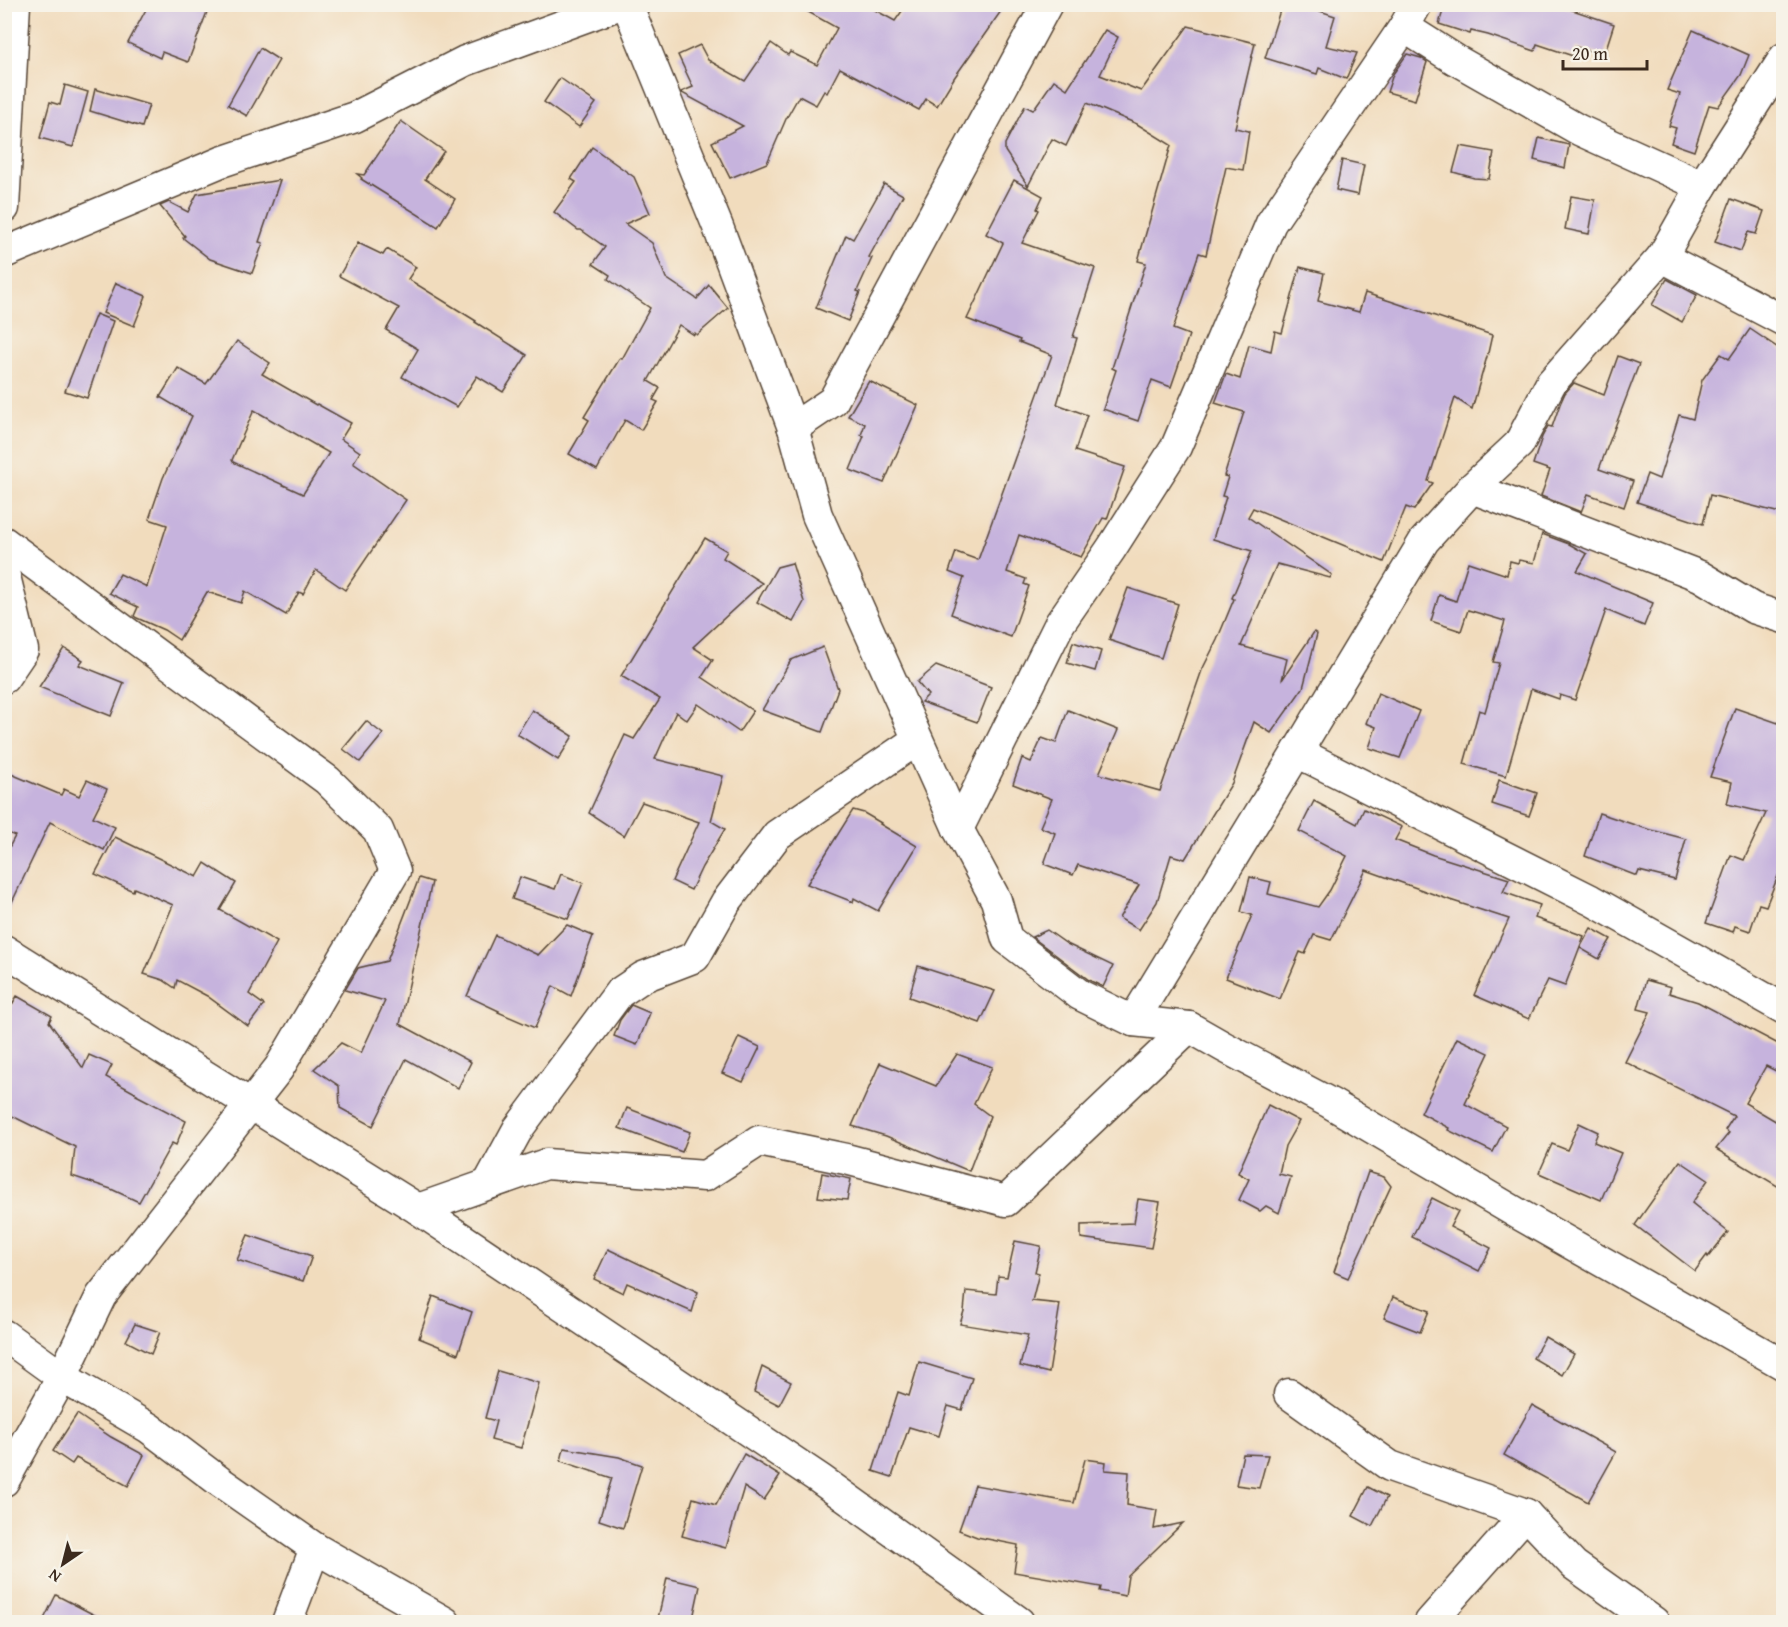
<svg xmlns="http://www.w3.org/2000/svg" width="1788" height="1627" viewBox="0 0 1788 1627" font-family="'Gentium Book Plus',serif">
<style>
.building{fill:#c6b3dd;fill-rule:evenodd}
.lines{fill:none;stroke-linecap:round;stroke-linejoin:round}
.minor-casing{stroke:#564536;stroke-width:33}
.minor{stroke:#fff;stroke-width:30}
</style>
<rect width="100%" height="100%" fill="#f7f3e8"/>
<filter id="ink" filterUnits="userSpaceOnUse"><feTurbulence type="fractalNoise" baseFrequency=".0167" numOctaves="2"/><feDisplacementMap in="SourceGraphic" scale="12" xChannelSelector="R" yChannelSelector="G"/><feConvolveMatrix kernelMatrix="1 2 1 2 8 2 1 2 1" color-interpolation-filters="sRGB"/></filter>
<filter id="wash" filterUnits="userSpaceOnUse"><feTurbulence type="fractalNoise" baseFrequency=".008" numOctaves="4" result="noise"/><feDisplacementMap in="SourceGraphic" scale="24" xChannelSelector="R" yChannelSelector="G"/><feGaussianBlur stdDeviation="1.35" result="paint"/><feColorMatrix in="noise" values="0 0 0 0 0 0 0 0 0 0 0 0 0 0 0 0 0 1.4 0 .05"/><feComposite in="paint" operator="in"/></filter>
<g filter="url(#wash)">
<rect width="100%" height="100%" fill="#f1dcbd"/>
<g id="blocks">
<g class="building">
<polygon points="149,4 210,4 188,62 162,52 160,58 128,43"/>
<polygon points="794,4 864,4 895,21 907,4 1006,4 954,78 937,106 926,99 919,110 840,68 827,93 824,91 816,105 799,96 786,119 767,163 730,178 712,142 743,126 682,93 681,92 693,87 678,55 700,45 708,60 745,81 771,43 788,55 790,52 817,65 837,28"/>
<polygon points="1282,4 1299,4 1335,16 1326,46 1357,53 1346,79 1319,68 1317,74 1265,58"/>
<polygon points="1445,4 1555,4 1614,24 1604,55 1576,47 1573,56 1537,44 1535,51 1488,35 1471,31 1470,34 1439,24"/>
<polygon points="1188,26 1255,43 1235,128 1249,131 1243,170 1226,167 1206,255 1199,253 1173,329 1189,335 1171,387 1152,380 1138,421 1103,409 1116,370 1112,368 1146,263 1138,261 1171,145 1137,124 1087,103 1066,146 1052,139 1028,186 1005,151 1005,144 1025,106 1033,110 1054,80 1067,89 1105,30 1118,37 1100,75 1141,91"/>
<polygon points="1693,30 1749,55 1741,75 1718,107 1709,105 1694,151 1671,143 1676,128 1669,126 1680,94 1667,90"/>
<polygon points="260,48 279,60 247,116 228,105"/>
<polygon points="1407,54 1421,58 1427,62 1415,100 1387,92 1393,74"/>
<polygon points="560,78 596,103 579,127 544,102"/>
<polygon points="65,85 88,92 73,147 40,138 50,102 60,105"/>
<polygon points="95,89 149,105 142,127 90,111"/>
<polygon points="401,121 444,151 425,179 455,199 438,227 361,179 362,178 357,174 364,175"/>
<polygon points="1539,138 1569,145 1565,168 1534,160"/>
<polygon points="1460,146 1494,152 1489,179 1474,178 1453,172"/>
<polygon points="592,147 634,177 650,213 625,224 652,243 666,278 697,299 709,285 728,308 697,335 695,333 694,335 679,325 648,381 660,388 653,400 658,402 641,430 625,420 597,470 569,454 589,420 584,417 620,358 622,359 650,308 608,279 610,275 593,264 605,247 581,230 578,230 554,212 576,182 571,179"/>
<polygon points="1342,160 1364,165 1358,195 1336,190"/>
<polygon points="280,180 259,242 263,243 252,273 210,259 183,238 185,236 160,206 169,202 188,212 197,194"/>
<polygon points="1014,180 1043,196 1037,209 1039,210 1022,243 1095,268 1073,337 1077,338 1057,404 1087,415 1075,451 1125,467 1107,519 1103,518 1081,557 1019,535 1007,572 1026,579 1024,584 1029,586 1011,637 951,614 964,578 949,572 956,552 978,560 1052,355 1019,342 1020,340 967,319 1003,243 986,234"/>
<polygon points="884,184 903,195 869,257 872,258 857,291 860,292 848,321 816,308 846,235 853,239"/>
<polygon points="1571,196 1595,200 1589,234 1565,229"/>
<polygon points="1731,199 1764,211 1756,234 1748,232 1741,251 1715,242"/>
<polygon points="358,243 383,255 387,249 416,267 408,279 476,321 475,322 527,355 503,392 477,376 457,407 402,377 418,349 386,330 399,308 339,276"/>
<polygon points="1300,267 1324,273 1318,301 1359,312 1365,293 1390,301 1492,335 1488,353 1472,409 1455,398 1428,481 1433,483 1414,510 1406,507 1384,562 1253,508 1248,517 1332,575 1330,578 1277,564 1241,646 1287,659 1282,680 1314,632 1317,634 1303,688 1271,733 1254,722 1232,783 1185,859 1171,855 1157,902 1139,930 1119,918 1139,885 1078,865 1073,875 1044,864 1055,833 1040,827 1052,799 1013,784 1022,758 1031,762 1042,738 1056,743 1068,710 1118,730 1099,774 1160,791 1202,670 1217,640 1234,599 1232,598 1252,551 1213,539 1226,497 1222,496 1228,477 1224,476 1244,412 1215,403 1226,374 1240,379 1249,345 1271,351 1275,331 1282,333"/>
<polygon points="1667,279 1697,295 1682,322 1652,305"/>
<polygon points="116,283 146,296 134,326 103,313"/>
<polygon points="96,314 113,321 87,398 65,391"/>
<polygon points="1750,329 1784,352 1784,514 1710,495 1703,524 1637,502 1647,474 1659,479 1679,415 1693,419 1702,380 1721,354 1729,359"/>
<path d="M237,341l33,22 -8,11 54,31 1,-1 34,19 -10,16 19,13 -7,11 53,37 -61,90 -29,-20 -13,24 -4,-2 -13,23 -41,-24 -4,12 -34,-11 -28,48 -15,-10 -27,-12 -3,-2 4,-9 -29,-14 11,-19 27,13 20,-62 -18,-6 14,-41 29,-62 -32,-19 18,-29 28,16zM254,410l75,43 -26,41 -70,-32 -1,-2z"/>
<polygon points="1618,356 1639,364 1599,469 1633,481 1624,507 1588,494 1581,512 1541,496 1550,470 1533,464 1542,437 1548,426 1552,427 1560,404 1565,393 1574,383 1604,395"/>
<polygon points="869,381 918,405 884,483 850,470 864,436 861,435 865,424 848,416"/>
<polygon points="1542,534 1569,544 1587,554 1577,571 1653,603 1644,626 1606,610 1575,700 1560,695 1559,699 1531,689 1506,776 1464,764 1479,710 1485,712 1499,663 1493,662 1505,621 1468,610 1461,631 1431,621 1439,595 1456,601 1468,562 1507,575 1510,561 1518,563 1519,560 1534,563"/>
<polygon points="705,538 727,551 723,558 762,583 693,647 713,660 702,677 753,711 739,732 698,704 687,720 676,712 655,759 723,776 711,821 725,829 702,867 691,890 672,881 699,822 642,802 624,836 589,813 625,735 634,739 660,699 621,676"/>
<polygon points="792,563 804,602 793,622 757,602 777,567"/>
<polygon points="1128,588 1178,604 1161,658 1109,640"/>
<polygon points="1073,642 1101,651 1095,671 1067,663"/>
<polygon points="823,647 838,689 822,732 762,710 791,660"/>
<polygon points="64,648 83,660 79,665 124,683 111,716 39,687"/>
<polygon points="936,666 991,687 977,722 921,702 928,695 917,682"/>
<polygon points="1378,693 1419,711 1400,758 1369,748 1376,727 1366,723"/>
<polygon points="1735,708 1784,725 1784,861 1766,906 1759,904 1750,931 1735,926 1733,932 1706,923 1731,855 1744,860 1766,813 1727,804 1732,782 1710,777"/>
<polygon points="532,710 573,736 558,760 517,734"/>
<polygon points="366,721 383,734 360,762 343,749"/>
<polygon points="4,771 61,795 64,789 79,796 87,780 107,789 93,817 115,827 104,850 50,822 4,919 4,857 15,836 4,831"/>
<polygon points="1499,780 1537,793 1529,816 1492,804"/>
<polygon points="1314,801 1357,824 1364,809 1402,827 1395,840 1433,855 1509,879 1503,892 1540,905 1535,918 1584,936 1565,986 1548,980 1529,1019 1474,995 1509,919 1450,900 1366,870 1331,940 1314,935 1305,954 1300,952 1280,999 1226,978 1252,915 1241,912 1250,877 1271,882 1268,894 1318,907 1330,890 1347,856 1299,831"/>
<polygon points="853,810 864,813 881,823 880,824 917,846 878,911 854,898 853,902 807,884"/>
<polygon points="1599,813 1644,828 1686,839 1675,880 1639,871 1637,876 1585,856"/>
<polygon points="115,837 197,877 205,863 236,883 220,910 277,942 249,994 264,1005 248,1026 207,996 177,980 175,988 163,980 144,974 173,905 134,888 133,891 95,874"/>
<polygon points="561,874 583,883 568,919 512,899 520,877 555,889"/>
<polygon points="419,878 432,882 400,1024 471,1062 458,1088 406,1059 373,1126 340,1108 339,1086 314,1069 341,1043 361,1053 385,1001 345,990 358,968 387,961"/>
<polygon points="567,925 593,936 571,996 553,986 535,1028 498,1012 499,1011 467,996 495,935 538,955"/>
<polygon points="1591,928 1611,939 1599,959 1580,948"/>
<polygon points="1047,930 1067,944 1113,966 1103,987 1089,980 1032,937"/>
<polygon points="918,966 995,991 980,1023 909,997"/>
<polygon points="1646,980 1671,987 1669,993 1698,1002 1784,1047 1784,1075 1766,1066 1745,1103 1784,1126 1784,1190 1716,1149 1729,1133 1725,1130 1734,1116 1625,1062 1650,1012 1638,1009"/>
<polygon points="17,996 52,1016 49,1022 83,1068 89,1055 112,1065 106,1077 137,1094 136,1095 186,1121 176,1145 172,1143 139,1202 111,1189 72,1176 75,1147 4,1112 4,1018"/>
<polygon points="631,1005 650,1013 637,1045 614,1036 620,1020"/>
<polygon points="739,1037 760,1047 743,1082 722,1073"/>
<polygon points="1457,1038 1489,1053 1465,1104 1506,1126 1493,1152 1448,1130 1449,1128 1421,1113"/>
<polygon points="957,1054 992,1067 974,1104 990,1116 969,1171 886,1136 852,1126 880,1063 936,1086"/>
<polygon points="1268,1105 1299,1121 1285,1146 1279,1174 1291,1177 1279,1213 1266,1206 1260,1211 1239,1200 1249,1179 1238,1173"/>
<polygon points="627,1108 690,1132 682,1152 619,1128"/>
<polygon points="1579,1123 1598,1132 1594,1142 1621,1153 1601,1200 1539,1173 1552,1144 1567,1150"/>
<polygon points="1680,1161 1708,1180 1692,1203 1728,1232 1708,1257 1707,1255 1695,1271 1635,1225"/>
<polygon points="1368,1172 1384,1177 1391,1186 1348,1278 1334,1272"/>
<polygon points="822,1173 851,1179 847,1200 818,1197"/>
<polygon points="1432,1198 1458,1211 1450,1227 1491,1248 1479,1271 1412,1237"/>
<polygon points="1138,1199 1160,1202 1151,1248 1081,1238 1081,1225 1134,1223"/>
<polygon points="248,1235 312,1256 303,1281 237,1260"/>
<polygon points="1015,1241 1041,1246 1035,1272 1039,1273 1032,1301 1060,1304 1049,1373 1020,1366 1028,1335 960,1324 964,1311 966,1291 996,1294 998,1276 1007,1277"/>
<polygon points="608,1249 698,1292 692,1312 627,1283 623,1293 594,1279"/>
<polygon points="433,1296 472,1312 458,1354 419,1338"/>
<polygon points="1393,1297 1429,1311 1420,1332 1384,1318"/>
<polygon points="135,1324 160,1332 151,1354 126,1341"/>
<polygon points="1545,1337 1574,1354 1562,1375 1533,1358"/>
<polygon points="919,1362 972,1378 962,1410 948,1406 939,1436 909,1427 892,1477 873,1471 898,1392 909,1396"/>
<polygon points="762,1367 791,1382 779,1405 754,1392"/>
<polygon points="498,1371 539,1383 521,1448 491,1440 496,1421 485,1418"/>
<polygon points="1532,1405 1616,1452 1588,1502 1504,1455"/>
<polygon points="77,1414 111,1437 144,1455 128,1486 76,1458 72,1464 53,1451"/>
<polygon points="564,1448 619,1457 642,1465 623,1528 599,1520 612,1478 561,1461"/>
<polygon points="744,1454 780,1476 764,1500 744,1487 726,1548 682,1536 693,1498 716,1505"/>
<polygon points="1243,1454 1268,1455 1259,1488 1236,1485"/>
<polygon points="1085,1459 1106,1462 1105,1470 1129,1472 1127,1505 1157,1510 1154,1529 1183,1523 1128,1576 1125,1596 1100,1591 1101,1587 1014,1572 1018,1545 977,1537 959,1530 975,1485 1074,1503"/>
<polygon points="1368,1487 1387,1497 1372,1526 1353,1516"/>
<polygon points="667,1578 700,1586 692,1623 657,1623"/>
<polygon points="56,1595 110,1623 42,1623"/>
</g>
</g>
</g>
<g filter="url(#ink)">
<use href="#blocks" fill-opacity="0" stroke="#564536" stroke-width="1.5"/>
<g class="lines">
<defs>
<g id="minor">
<polyline points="627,4 718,227 793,428"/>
<polyline points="1047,4 833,401 793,428 817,515 958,829 996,900 1007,939 1080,995 1133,1021 1189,1027 1224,1047 1330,1103 1522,1216 1784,1365"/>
<polyline points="1404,27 1456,60 1579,130 1702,186"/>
<polyline points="4,208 15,4"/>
<polyline points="4,253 221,162 355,117 465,61 621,4"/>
<polyline points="1662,257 1784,321"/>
<polyline points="1472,488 1519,444 1551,383 1662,257 1702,186 1784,58"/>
<polyline points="4,542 327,780 378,830 395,871 279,1068 101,1296 62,1377 4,1481"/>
<polyline points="4,572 23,650 4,678"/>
<polyline points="1297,752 1424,541 1472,488 1700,576 1753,608 1784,618"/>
<polyline points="958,829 1060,623 1111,549 1176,447 1271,223 1404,27 1417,4"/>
<polyline points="4,950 418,1209 820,1479 1019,1622"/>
<polyline points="1133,1021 1297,752 1591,900 1784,1009"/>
<polyline points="488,1184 518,1129 619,993 643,977 695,957 726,902 777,835 917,740"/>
<polyline points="418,1209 546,1164 705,1176 759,1141 846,1159 1006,1201 1189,1027"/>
<polyline points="4,1335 62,1377 149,1428 219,1481 315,1548 445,1622"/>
<polyline points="1289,1394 1390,1466 1526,1514 1574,1565 1654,1622"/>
<polyline points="287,1622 315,1548"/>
<polyline points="1430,1622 1526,1514"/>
</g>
</defs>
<use href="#minor" class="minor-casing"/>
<use href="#minor" class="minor"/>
</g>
</g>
<rect width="1788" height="1627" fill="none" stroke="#f7f3e8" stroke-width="24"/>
<g transform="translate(63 1564) rotate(215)" stroke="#f7f3e8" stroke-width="4.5" paint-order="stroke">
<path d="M0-4.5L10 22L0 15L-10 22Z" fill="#3b2a1e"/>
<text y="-9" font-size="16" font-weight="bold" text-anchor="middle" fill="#3b2a1e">N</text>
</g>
<path d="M1563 60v9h84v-9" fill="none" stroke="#3b2a1e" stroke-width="3"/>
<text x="1572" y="60" font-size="18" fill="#3b2a1e" stroke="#f7f3e8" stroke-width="4.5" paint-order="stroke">20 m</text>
</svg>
